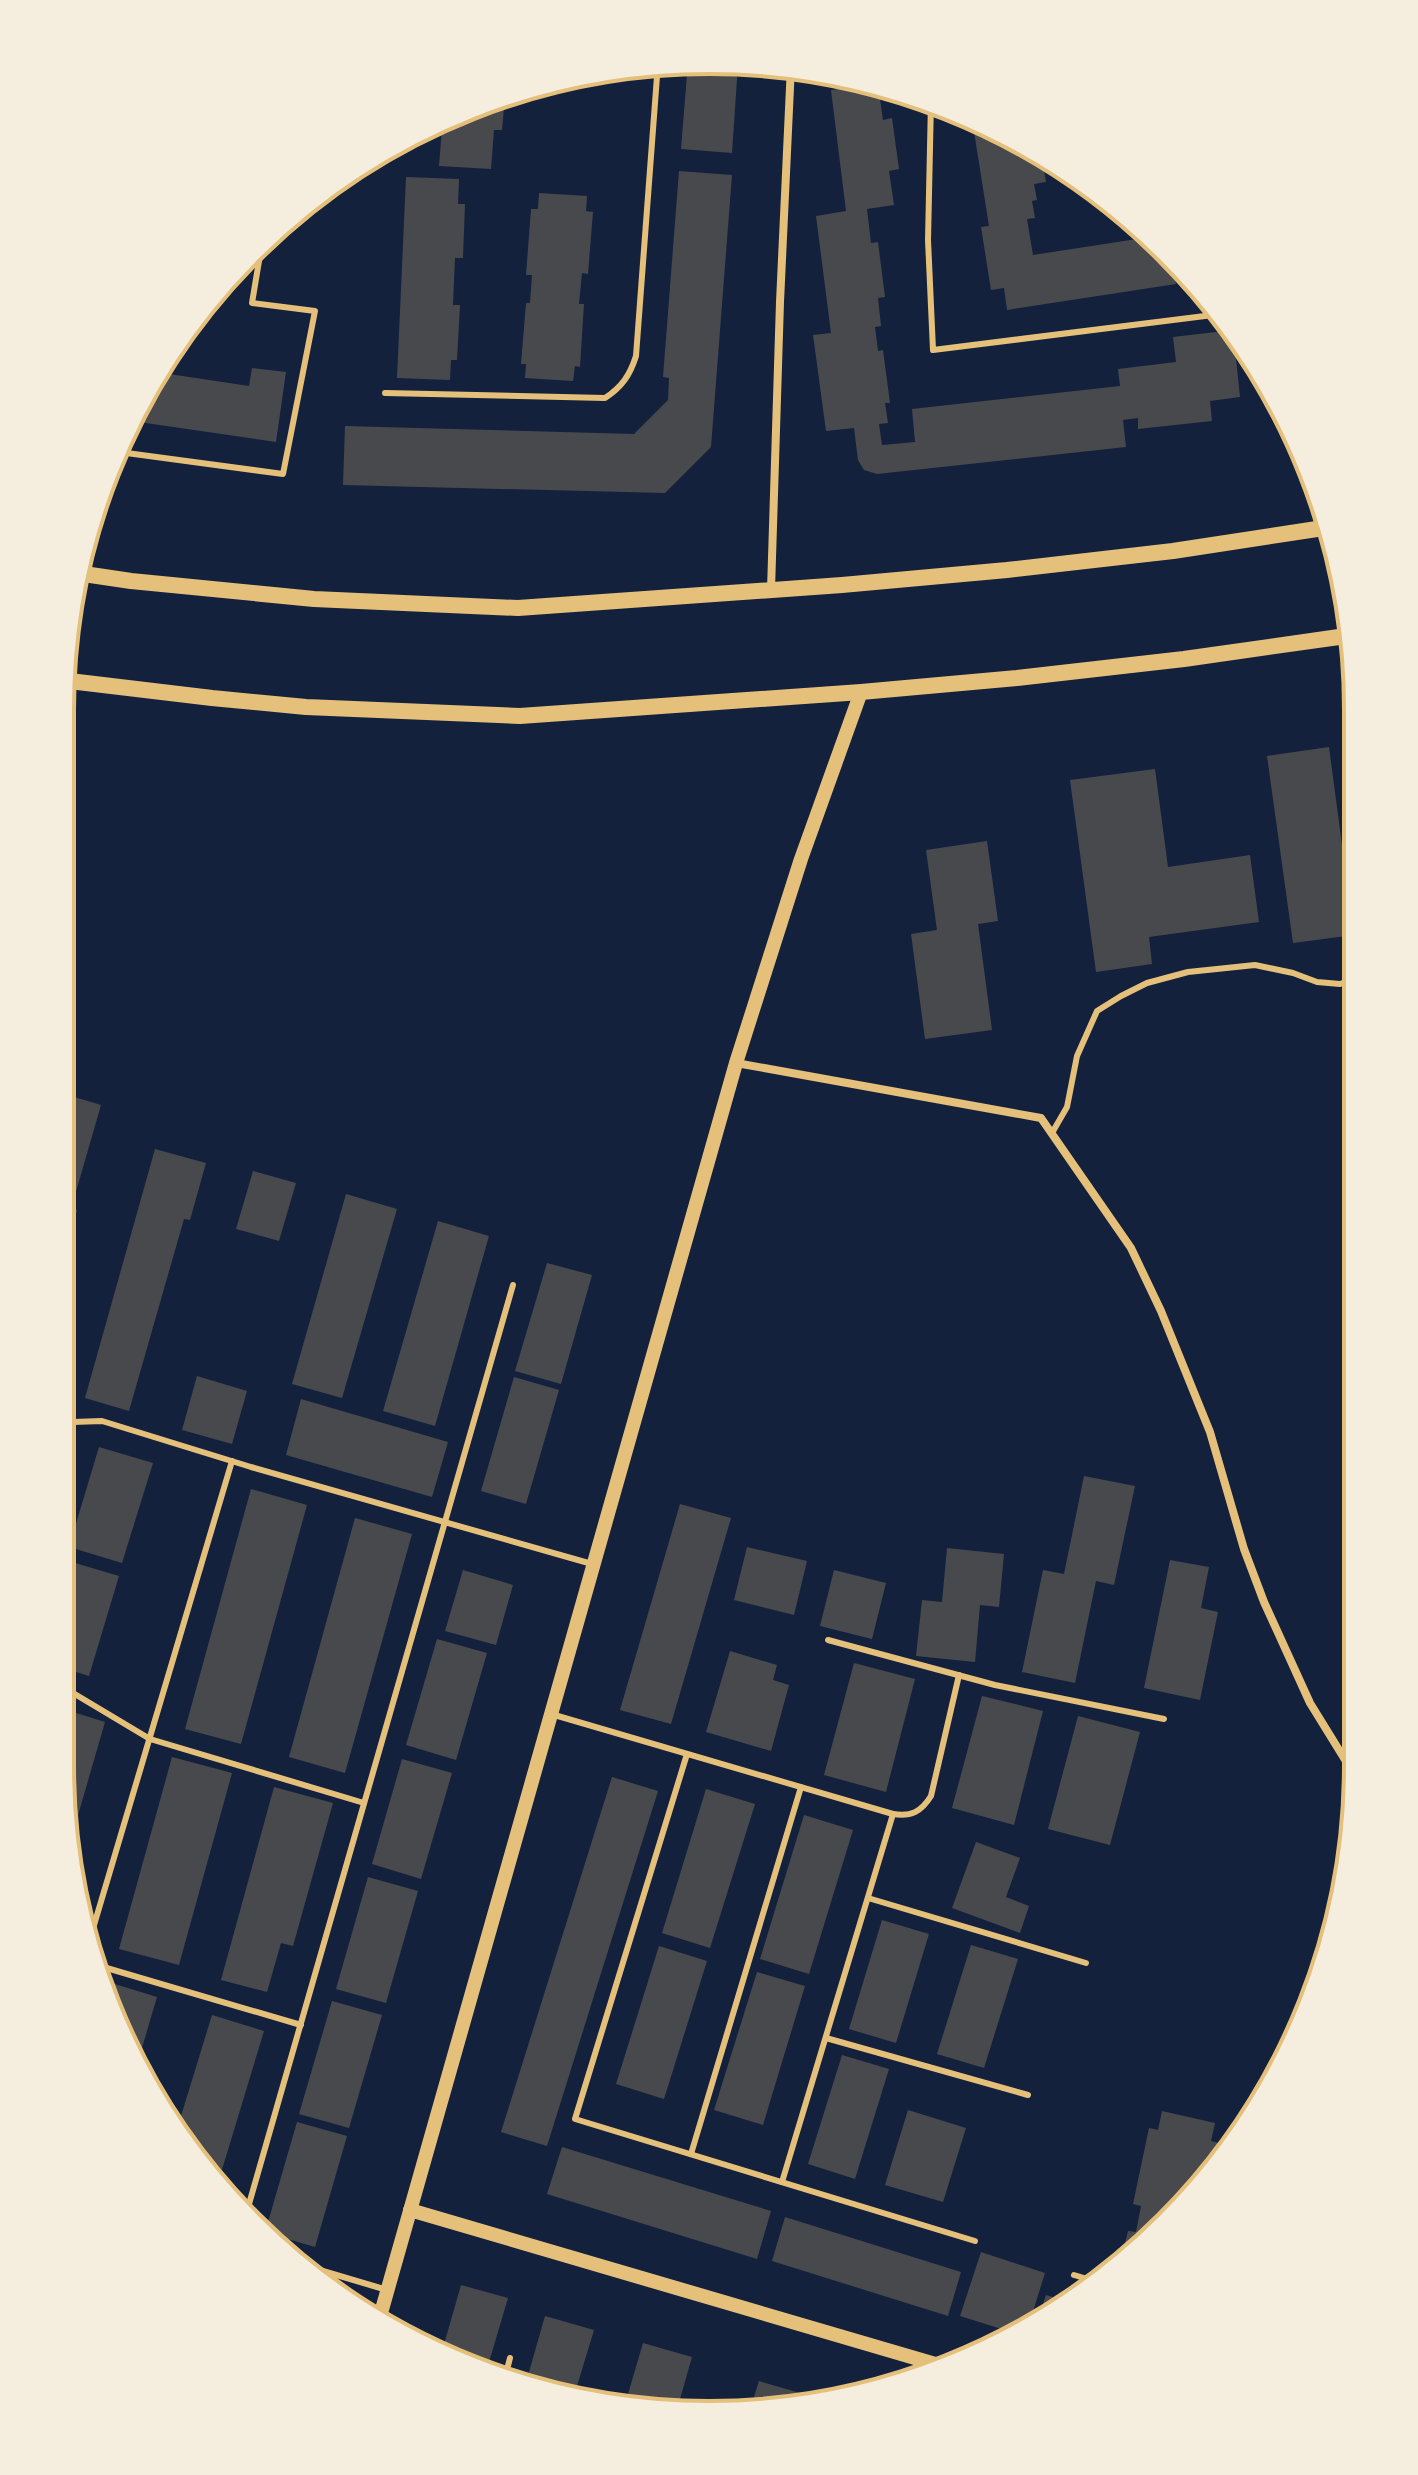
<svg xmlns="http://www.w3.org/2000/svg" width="1418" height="2475" viewBox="0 0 1418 2475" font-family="Mulish,sans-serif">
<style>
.building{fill:#48494c}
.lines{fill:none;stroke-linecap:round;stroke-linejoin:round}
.service{stroke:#e5c07b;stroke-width:6}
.minor{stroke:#e5c07b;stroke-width:8}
.tertiary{stroke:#e5c07b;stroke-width:14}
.secondary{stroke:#e5c07b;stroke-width:16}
.rim{fill:none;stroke:#e5c07b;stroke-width:4}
</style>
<rect width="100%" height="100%" fill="#14213d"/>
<g class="building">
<polygon points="688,62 738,64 732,153 681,149"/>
<polygon points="629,68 629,77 596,74 596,73"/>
<polygon points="874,84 878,85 883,120 892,118 899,169 889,171 894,205 867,209 871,243 878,242 885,297 878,298 881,326 875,327 878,351 883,350 890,403 885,403 888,423 879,424 882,445 915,442 912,409 1120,386 1118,369 1176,362 1173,337 1233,330 1240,397 1210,401 1212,421 1138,429 1138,418 1123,420 1126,447 877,474 864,470 858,460 854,428 826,431 813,335 831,333 816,216 846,211 831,90"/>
<polygon points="505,96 502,130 494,130 491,169 439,166 442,128 434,127 435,122"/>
<polygon points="972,119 1034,147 1041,153 1046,182 1034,184 1037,200 1032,201 1035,218 1027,219 1033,255 1150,237 1171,254 1176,284 1007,310 1004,288 991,290 981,227 989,226"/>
<polygon points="679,171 732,175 711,447 665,493 343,485 345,426 634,434 668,400 669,378 663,377"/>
<polygon points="406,177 459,179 458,204 465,204 463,258 455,258 453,305 460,305 457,360 451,360 450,380 397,378"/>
<polygon points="539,193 587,196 586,211 593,212 588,274 582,273 579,304 584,304 580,367 575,366 573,381 525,378 526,364 521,364 526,303 530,303 532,275 526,275 531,209 538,209"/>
<polygon points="252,368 286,372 276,442 132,421 147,384 156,372 249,386"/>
<polygon points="1329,747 1354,935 1293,943 1267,756"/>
<polygon points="1155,769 1168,867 1250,855 1259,922 1149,937 1152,964 1096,972 1070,780"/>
<polygon points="987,841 998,921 978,924 992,1030 925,1039 911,934 937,930 926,850"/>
<polygon points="61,1093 101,1105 71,1209 77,1210 62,1264 66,1265 62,1281"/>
<polygon points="155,1149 206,1163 190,1220 184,1219 129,1411 85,1398"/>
<polygon points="253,1171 296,1183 279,1241 236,1229"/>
<polygon points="346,1194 397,1209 342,1398 292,1384"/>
<polygon points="438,1221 489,1236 435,1426 383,1411"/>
<polygon points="547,1263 592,1275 561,1384 515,1371"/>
<polygon points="197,1376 247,1391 232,1444 182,1430"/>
<polygon points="514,1377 559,1390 526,1504 481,1491"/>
<polygon points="301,1399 448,1442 432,1497 286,1455"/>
<polygon points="99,1447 153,1463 122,1563 69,1547"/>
<polygon points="1084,1476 1135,1486 1114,1585 1096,1581 1075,1683 1022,1672 1043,1570 1064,1574"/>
<polygon points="251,1489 307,1505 241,1744 185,1729"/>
<polygon points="680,1504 731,1518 671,1724 620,1710"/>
<polygon points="355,1518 412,1534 345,1773 289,1757"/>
<polygon points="747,1547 807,1561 794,1615 734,1600"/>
<polygon points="947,1548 1004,1554 999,1607 980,1605 975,1662 916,1656 922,1600 942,1602"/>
<polygon points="65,1560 119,1576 89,1676 60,1667 60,1577"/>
<polygon points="1170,1560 1209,1567 1201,1608 1218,1612 1200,1700 1144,1688"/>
<polygon points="463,1570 513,1585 496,1645 445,1631"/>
<polygon points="834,1570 886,1583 872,1639 820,1626"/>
<polygon points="437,1639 487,1653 456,1760 406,1745"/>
<polygon points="730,1651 777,1665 773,1680 789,1685 771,1751 706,1732"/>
<polygon points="854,1663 915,1679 886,1792 824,1775"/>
<polygon points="982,1696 1043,1711 1014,1825 952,1808"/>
<polygon points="60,1708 105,1722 72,1836 60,1766"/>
<polygon points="1078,1716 1140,1732 1110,1845 1048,1829"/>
<polygon points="172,1757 232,1773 179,1965 119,1949"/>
<polygon points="402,1759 452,1773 421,1879 372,1864"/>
<polygon points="612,1777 658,1791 547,2146 501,2132"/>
<polygon points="274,1787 333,1803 293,1946 281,1943 267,1992 221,1980"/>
<polygon points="706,1789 755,1804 710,1948 662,1933"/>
<polygon points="804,1815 853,1830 809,1974 760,1959"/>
<polygon points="976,1842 1020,1858 1006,1897 1029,1906 1020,1933 952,1908"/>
<polygon points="368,1877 418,1891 386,2003 336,1989"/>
<polygon points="882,1920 929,1934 896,2043 849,2029"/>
<polygon points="971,1945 1018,1959 984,2068 937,2054"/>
<polygon points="659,1946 707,1961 664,2099 616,2084"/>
<polygon points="757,1972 805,1986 763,2125 714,2110"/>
<polygon points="105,1981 157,1997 139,2058 102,1989"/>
<polygon points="332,2001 382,2015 349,2128 299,2114"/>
<polygon points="212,2015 264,2031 218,2183 194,2161 177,2129"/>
<polygon points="842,2055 889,2069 855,2179 808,2164"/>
<polygon points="908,2110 966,2128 943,2202 885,2185"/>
<polygon points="1162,2111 1215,2123 1211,2141 1219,2143 1215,2159 1137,2254 1125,2261 1121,2260 1128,2231 1136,2232 1141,2206 1133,2204 1149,2128 1158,2130"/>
<polygon points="297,2122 347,2136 315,2247 274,2235 266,2229"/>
<polygon points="562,2147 771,2211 757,2259 547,2194"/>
<polygon points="785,2217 961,2272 948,2316 772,2261"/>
<polygon points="981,2252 1045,2273 1030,2321 1011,2332 960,2316"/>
<polygon points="461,2285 508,2298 487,2369 443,2348"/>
<polygon points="1046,2295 1063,2300 1039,2315"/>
<polygon points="545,2316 594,2330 574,2396 541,2393 525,2386"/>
<polygon points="643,2343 692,2357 678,2406 626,2401"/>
<polygon points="759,2381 800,2393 797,2403 749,2413"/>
</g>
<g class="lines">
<g class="service">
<polyline points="931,101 928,240 933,350 1221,314"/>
<path d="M385,393l220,5c17,-11 25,-23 31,-42l22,-293"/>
<polyline points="119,452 283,474 315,311 252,303 262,243"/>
<polyline points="1345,638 1353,693"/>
<polyline points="1052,1133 1067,1107 1077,1056 1097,1011 1121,996 1147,983 1188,972 1255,965 1293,973 1317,982 1340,984 1354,979"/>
<polyline points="60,1418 73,1422 102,1421 251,1467 592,1564"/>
<polyline points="828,1640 995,1685 1164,1719"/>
<polyline points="60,1688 68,1690 150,1739 364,1803"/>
<polyline points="551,1714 893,1814 782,2182"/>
<polyline points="687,1754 575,2119 975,2241"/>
<path d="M893,1814c18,3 28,-2 38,-18l28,-121"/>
<polyline points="868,1898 1086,1963"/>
<polyline points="89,1942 232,1461"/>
<polyline points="93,1964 301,2025"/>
<polyline points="826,2038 1028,2095"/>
<polyline points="691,2154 801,1787"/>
<polyline points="247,2211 513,1285"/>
<polyline points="306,2266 387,2290"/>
<polyline points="1074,2275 1094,2281"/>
<polyline points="505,2377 510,2358"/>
</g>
<g class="minor">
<polyline points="771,590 780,302 791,66"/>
<polyline points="736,1063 1041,1118 1131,1248 1161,1311 1210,1432 1244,1549 1264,1602 1310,1703 1357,1779"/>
</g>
<g class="tertiary">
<polyline points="410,2210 949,2368"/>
<polyline points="379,2320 736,1063 801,859 861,692"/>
</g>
<g class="secondary">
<polyline points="77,573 131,581 314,599 518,608 842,585 1007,570 1173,551 1330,527"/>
<polyline points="61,680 212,698 306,707 520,716 861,692 1017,678 1184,659 1353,635"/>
</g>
</g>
<path d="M0 0H1418V2475H0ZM709 74H709A635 635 0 0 1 1344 709V1766A635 635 0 0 1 709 2401H709A635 635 0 0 1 74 1766V709A635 635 0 0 1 709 74Z" fill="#f5edde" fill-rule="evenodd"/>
<path class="rim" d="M709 74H709A635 635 0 0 1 1344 709V1766A635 635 0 0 1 709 2401H709A635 635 0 0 1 74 1766V709A635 635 0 0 1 709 74Z"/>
</svg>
